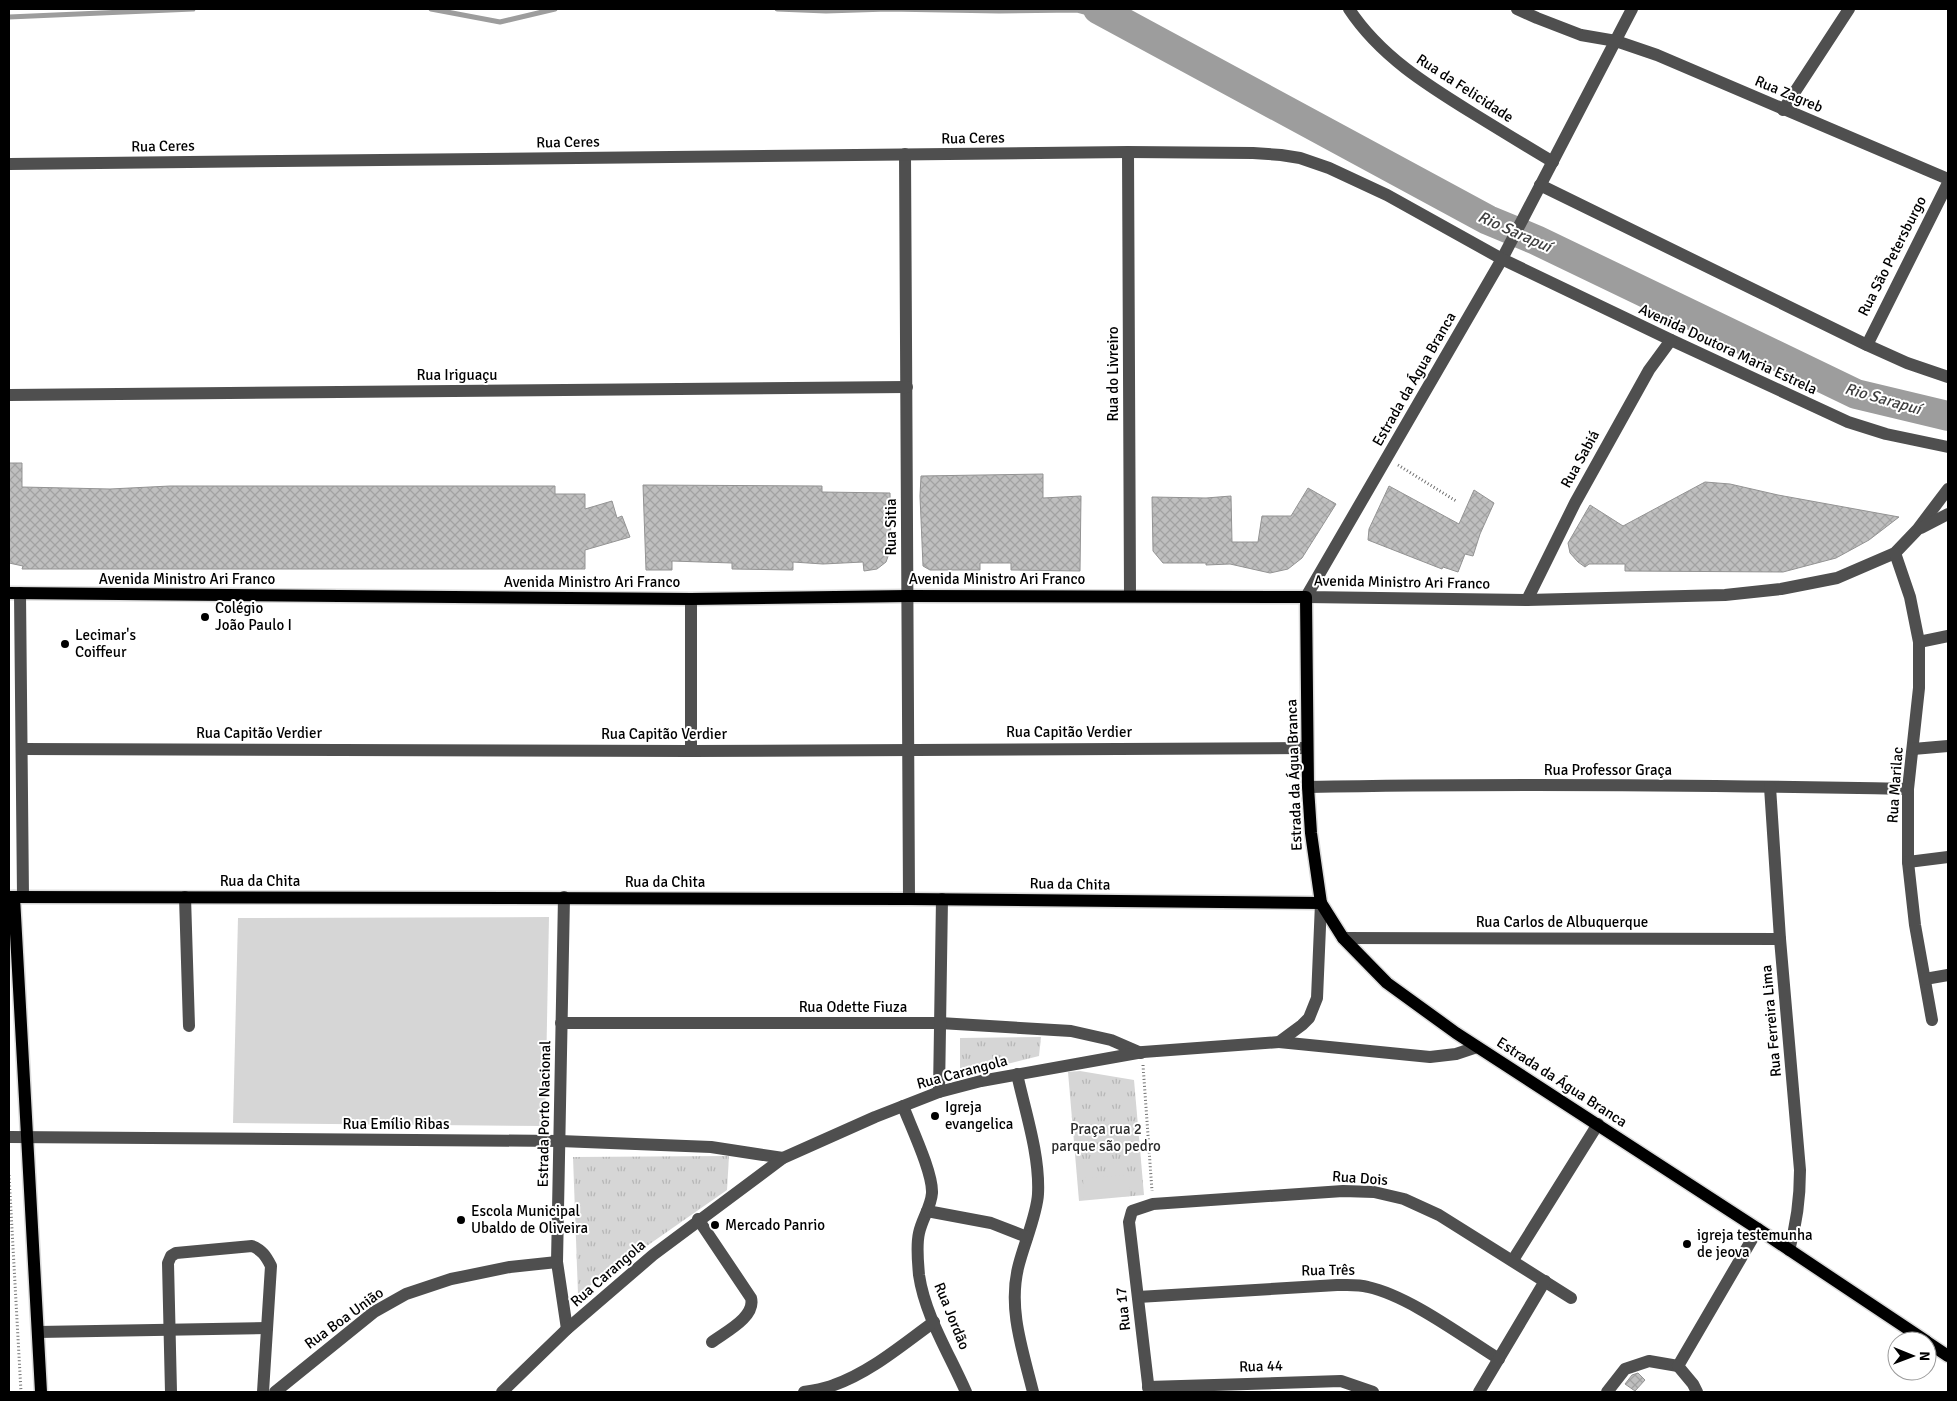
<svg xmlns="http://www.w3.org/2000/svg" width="1957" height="1401" viewBox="0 0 1957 1401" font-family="Signika,sans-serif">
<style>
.park{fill:url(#park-tufts)}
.garden{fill:#d6d6d6}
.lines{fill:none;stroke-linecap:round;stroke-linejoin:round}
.stream{stroke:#9d9d9d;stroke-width:5}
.river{stroke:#9d9d9d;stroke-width:30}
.building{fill:url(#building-cross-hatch);stroke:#939393}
.major-casing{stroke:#dbdbdb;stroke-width:15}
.path{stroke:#717171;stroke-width:3;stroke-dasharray:1 2.5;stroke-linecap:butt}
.minor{stroke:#4f4f4f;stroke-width:12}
.major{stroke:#000;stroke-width:12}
.poi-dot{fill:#000;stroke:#fff;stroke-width:2}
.labels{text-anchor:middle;stroke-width:4;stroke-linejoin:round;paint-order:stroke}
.street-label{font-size:15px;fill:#000;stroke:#fff}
.poi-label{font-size:15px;fill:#000;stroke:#fff;text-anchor:start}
.park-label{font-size:15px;fill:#2d2d2d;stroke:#fff}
.water-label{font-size:16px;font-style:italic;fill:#3e3e3e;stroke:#fff}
</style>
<defs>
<pattern id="park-tufts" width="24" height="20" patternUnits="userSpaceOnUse" patternTransform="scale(1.25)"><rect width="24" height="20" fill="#d6d6d6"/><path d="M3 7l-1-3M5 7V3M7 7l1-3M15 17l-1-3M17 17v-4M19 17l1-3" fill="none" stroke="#b6b6b6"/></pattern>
<pattern id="building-cross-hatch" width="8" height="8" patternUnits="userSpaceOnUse" patternTransform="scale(1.25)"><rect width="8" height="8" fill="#bfbfbf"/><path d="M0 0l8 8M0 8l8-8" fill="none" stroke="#a2a2a2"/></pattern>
</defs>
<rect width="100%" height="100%" fill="#fff"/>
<g class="park">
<polygon points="1041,1037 1039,1056 960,1076 960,1038"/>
<polygon points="1080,1071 1134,1080 1144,1195 1079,1201 1068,1072"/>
<polygon points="729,1156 727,1190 578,1294 573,1157"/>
</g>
<g class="garden">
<polygon points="549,917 545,1126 233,1123 238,918"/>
<polygon points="1129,1175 1130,1196 1084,1199 1083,1178"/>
</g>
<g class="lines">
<g class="stream">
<polyline points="431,9 500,22 555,9"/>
<polyline points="777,9 826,11 888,9 999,11 1077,10 1122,22"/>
<polyline points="9,17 193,9"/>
</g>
<polyline class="river" points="1098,9 1488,220 1536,240 1856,394 1948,416"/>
</g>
<g class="building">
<polygon points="9,463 22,463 22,487 110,489 170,486 555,486 555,494 585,494 585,509 612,501 617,518 622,516 630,537 585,550 585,569 22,569 23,566 9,563"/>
<polygon points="1043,474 1043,498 1081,496 1080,571 1011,570 1011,563 980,563 980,570 930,570 923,566 920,496 921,476"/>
<polygon points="1705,482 1730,484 1778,495 1899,517 1869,540 1836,558 1783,572 1625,571 1625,564 1589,564 1585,567 1578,562 1570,553 1568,543 1590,505 1623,526"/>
<polygon points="643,485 822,486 822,492 890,493 891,548 886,562 877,569 864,571 863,562 823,564 793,562 793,570 732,569 732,563 672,561 672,570 646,570"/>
<polygon points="1389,486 1459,524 1474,490 1494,503 1480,534 1473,556 1465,554 1458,572 1443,567 1442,569 1368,540 1369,529"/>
<polygon points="1308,488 1336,504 1302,558 1288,569 1270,573 1230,564 1206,565 1206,563 1163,563 1153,551 1152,497 1206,498 1231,496 1232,542 1258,542 1262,516 1291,516"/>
<polygon points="1638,1373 1645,1380 1635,1391 1625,1384 1632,1375"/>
</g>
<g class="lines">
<defs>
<g id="major">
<polyline points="9,593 691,599 908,596 1306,597 1308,787 1311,833 1321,903 1343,938 1387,983 1456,1033 1758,1229 1926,1341"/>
<polyline points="9,897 909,899 1321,903"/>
<polyline points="14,897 41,1392"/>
<polyline points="1927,1342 1948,1356"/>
</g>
</defs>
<use href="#major" class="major-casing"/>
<g class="path">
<polyline points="1398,465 1456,501"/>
<polyline points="1143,1065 1152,1191"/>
<polyline points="9,1175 21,1392"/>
</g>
<g class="minor">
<path d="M1349,9c31,47 78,76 125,105 26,16 52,32 79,48"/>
<polyline points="1517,9 1537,18 1581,35 1616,41 1657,55 1948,179"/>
<polyline points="1632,9 1502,259 1306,597 1527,600 1725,595 1781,589 1837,578 1895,553 1917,530 1948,489"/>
<polyline points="1783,110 1849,9"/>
<polyline points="1128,152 1130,595"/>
<polyline points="905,154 909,899"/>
<polyline points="9,164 1128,152 1253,153 1281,155 1300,158 1329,168 1387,195 1502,259 1671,340 1848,422 1886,434 1948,447"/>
<polyline points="1540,185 1867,345 1907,363 1948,377"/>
<polyline points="1867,345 1948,183"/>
<polyline points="9,395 907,387"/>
<polyline points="1921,528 1948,514"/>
<polyline points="1895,553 1910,597 1919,642 1919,688 1908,789 1908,862 1915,925 1932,1020"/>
<polyline points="20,593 23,896"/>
<polyline points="1527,600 1575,503 1649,370 1671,340"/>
<polyline points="1919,642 1948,636"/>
<polyline points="22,749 691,751 1307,748"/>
<polyline points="1913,749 1948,746"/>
<polyline points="691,751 691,599"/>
<path d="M1308,787c200,-4 400,-2 600,2"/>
<path d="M1770,787l10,152 20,231c0,28 -3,53 -11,80"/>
<polyline points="1908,862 1948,857"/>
<polyline points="185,897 189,1026"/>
<polyline points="564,897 557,1262 567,1329"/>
<polyline points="1343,938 1780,939"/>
<polyline points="1925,979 1948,975"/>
<polyline points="561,1023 940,1023 1071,1031 1111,1040 1141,1053"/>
<polyline points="1279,1042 1430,1057 1456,1054 1477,1047"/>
<path d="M1017,1074c8,37 23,81 21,120 -1,21 -15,52 -20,74 -10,42 5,83 15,124"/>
<polyline points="939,1092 942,899"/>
<path d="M903,1106c8,21 30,67 29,87 -1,14 -10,26 -13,40 -3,13 -1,29 0,42 6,41 31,80 47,117"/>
<polyline points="9,1137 560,1141 711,1147 783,1158"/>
<polyline points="927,1211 991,1223 1027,1237"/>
<path d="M698,1219l53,79c5,19 -26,34 -39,44"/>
<polyline points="1513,1260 1598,1124"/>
<path d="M1138,1297l199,-12c10,0 21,-1 31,2 41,9 94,49 131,72"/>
<polyline points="38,1332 267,1328"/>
<polyline points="1148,1387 1341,1381 1373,1392"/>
<path d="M171,1392l-3,-129 3,-7 5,-3 76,-7c10,4 14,10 19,20l-8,126"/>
<polyline points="275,1392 374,1312 406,1294 451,1279 510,1267 557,1262"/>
<polyline points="502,1392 567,1329 653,1255 783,1158 875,1117 939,1092 981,1081 1143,1052 1279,1042 1302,1025 1309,1018 1317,998 1321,903"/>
<path d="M804,1392c10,-2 21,-3 30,-7 37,-13 69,-41 100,-63"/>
<polyline points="1149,1392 1129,1222 1132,1211 1153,1204 1343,1191 1374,1192 1404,1199 1439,1215 1571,1298"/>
<polyline points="1479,1392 1545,1281"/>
<polyline points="1607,1392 1625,1369 1649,1361 1678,1366"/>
<polyline points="1697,1392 1693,1384 1678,1366 1758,1229"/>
</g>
<use href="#major" class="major"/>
</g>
<g class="poi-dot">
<circle cx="205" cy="617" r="5"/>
<circle cx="65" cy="644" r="5"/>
<circle cx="935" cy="1116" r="5"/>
<circle cx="461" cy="1220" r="5"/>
<circle cx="715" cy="1225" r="5"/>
<circle cx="1687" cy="1244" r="5"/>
</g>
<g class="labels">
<g class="street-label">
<text transform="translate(1465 88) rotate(33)" y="5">Rua da Felicidade</text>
<text transform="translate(1789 94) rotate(23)" y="5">Rua Zagreb</text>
<text transform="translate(973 138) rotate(-1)" y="5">Rua Ceres</text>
<text transform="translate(568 142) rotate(-1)" y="5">Rua Ceres</text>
<text transform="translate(163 146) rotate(-1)" y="5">Rua Ceres</text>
<text transform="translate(1892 256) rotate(-63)" y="5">Rua São Petersburgo</text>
<text transform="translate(1728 349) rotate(25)" y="5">Avenida Doutora Maria Estrela</text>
<text transform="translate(1113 374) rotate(-90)" y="5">Rua do Livreiro</text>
<text x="457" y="380">Rua Iriguaçu</text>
<text transform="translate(1414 379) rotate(-60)" y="5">Estrada da Água Branca</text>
<text transform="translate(1580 459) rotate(-61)" y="5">Rua Sabiá</text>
<text transform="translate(891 527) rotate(-90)" y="5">Rua Sitia</text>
<text x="187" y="584">Avenida Ministro Ari Franco</text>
<text x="997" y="584">Avenida Ministro Ari Franco</text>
<text x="592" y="587">Avenida Ministro Ari Franco</text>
<text transform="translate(1402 582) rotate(1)" y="5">Avenida Ministro Ari Franco</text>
<text x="1069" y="737">Rua Capitão Verdier</text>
<text x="259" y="738">Rua Capitão Verdier</text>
<text x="664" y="739">Rua Capitão Verdier</text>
<text x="1608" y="775">Rua Professor Graça</text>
<text transform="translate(1294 775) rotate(-92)" y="5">Estrada da Água Branca</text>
<text transform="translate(1895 785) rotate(-86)" y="5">Rua Marilac</text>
<text x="260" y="886">Rua da Chita</text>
<text x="665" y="887">Rua da Chita</text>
<text transform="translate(1070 884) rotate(1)" y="5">Rua da Chita</text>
<text x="1562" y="927">Rua Carlos de Albuquerque</text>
<text x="853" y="1012">Rua Odette Fiuza</text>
<text transform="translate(1771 1021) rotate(-95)" y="5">Rua Ferreira Lima</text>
<text transform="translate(962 1072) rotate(-15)" y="5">Rua Carangola</text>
<text transform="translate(1562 1082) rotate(33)" y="5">Estrada da Água Branca</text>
<text transform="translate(544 1114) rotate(-89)" y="5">Estrada Porto Nacional</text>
<text x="396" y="1129">Rua Emílio Ribas</text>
<text transform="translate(1360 1178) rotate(4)" y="5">Rua Dois</text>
<text transform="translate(1328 1270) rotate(-1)" y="5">Rua Três</text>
<text transform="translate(608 1273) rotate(-41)" y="5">Rua Carangola</text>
<text transform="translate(1123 1309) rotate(-96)" y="5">Rua 17</text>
<text transform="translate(952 1316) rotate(68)" y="5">Rua Jordão</text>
<text transform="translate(344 1318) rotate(-36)" y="5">Rua Boa União</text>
<text transform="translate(1261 1366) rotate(-2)" y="5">Rua 44</text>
</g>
<g class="poi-label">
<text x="215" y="613">Colégio<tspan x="215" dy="17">João Paulo I</tspan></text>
<text x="75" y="640">Lecimar's<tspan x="75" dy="17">Coiffeur</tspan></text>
<text x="945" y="1112">Igreja<tspan x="945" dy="17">evangelica</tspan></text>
<text x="471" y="1216">Escola Municipal<tspan x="471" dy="17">Ubaldo de Oliveira</tspan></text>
<text x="725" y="1230">Mercado Panrio</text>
<text x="1697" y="1240">igreja testemunha<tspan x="1697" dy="17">de jeova</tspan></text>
</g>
<g class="park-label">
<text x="1106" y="1134">Praça rua 2<tspan x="1106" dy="17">parque são pedro</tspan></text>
</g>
<g class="water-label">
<text transform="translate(1515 231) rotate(24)" y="6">Rio Sarapuí</text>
<text transform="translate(1883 398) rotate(16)" y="6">Rio Sarapuí</text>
</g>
</g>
<rect width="1957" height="1401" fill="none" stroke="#000000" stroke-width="20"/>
<g transform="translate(1912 1356) rotate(91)"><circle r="24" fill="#ffffff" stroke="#999999"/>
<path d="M0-4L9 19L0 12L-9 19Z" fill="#000000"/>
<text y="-8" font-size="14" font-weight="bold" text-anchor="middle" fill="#000000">N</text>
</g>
</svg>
